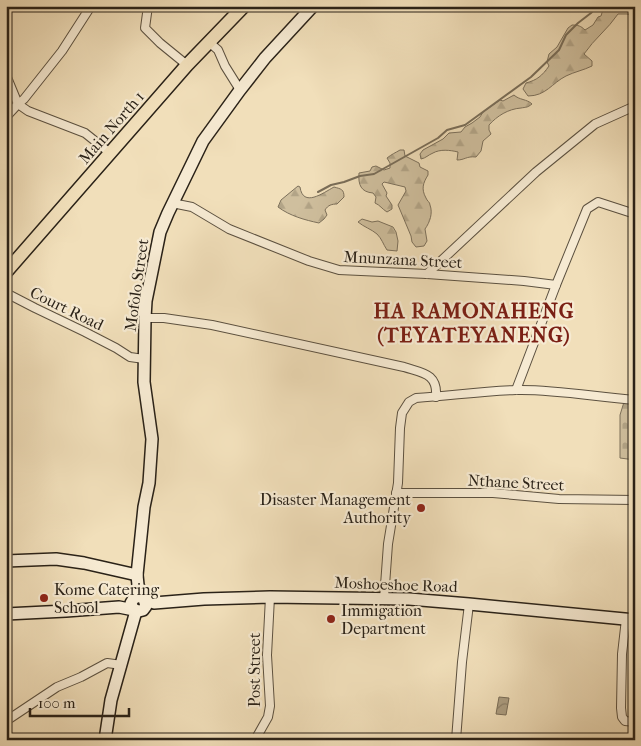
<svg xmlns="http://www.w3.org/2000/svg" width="641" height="746" viewBox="0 0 641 746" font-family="'IM FELL French Canon',serif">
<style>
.forest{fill:url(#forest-firs);stroke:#7c705b}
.cemetery{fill:url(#cemetery-stones);stroke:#7c705b}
.water{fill:url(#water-waves);stroke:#796d58}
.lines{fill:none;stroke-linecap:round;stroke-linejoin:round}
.stream{stroke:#796d58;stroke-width:2}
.street-casing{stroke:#5c5140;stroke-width:10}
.secondary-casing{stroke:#2a2218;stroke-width:14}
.primary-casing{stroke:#2a2218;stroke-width:15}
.street{stroke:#f6ead2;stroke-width:8}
.secondary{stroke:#f6ead2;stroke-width:11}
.primary{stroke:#f1dfba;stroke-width:12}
.poi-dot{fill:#8f2418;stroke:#f6ead2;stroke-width:2}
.labels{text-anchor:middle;stroke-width:4.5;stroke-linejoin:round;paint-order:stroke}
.street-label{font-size:16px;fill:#2a2218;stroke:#f6ead2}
.poi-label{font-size:16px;fill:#2a2218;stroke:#f6ead2;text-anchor:start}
.district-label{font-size:21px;font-weight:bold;letter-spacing:1px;fill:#7a1f14;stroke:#f6ead2}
</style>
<defs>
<pattern id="forest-firs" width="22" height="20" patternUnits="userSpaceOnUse" patternTransform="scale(1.25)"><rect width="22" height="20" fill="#cfbf9e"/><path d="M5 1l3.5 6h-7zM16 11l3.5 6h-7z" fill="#b2a487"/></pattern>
<pattern id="cemetery-stones" width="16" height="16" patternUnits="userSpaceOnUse" patternTransform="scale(1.25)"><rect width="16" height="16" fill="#cfbf9e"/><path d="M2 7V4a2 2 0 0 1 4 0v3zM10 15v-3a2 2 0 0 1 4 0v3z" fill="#b2a487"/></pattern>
<pattern id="water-waves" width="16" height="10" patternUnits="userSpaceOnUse" patternTransform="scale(1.25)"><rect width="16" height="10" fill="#ad9f83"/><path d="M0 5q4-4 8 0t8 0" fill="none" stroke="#8d816a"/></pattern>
</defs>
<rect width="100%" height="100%" fill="#f1dfba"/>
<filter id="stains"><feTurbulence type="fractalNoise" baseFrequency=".004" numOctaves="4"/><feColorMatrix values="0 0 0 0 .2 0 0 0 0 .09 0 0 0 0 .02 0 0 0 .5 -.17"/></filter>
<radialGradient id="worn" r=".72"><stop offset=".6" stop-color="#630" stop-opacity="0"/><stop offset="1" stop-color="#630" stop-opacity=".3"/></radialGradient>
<g class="forest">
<path d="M604,6h31v10l-8,-2h-9c-10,15 -24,25 -34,40l8,7v5c-8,4 -18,6 -26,10 -14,7 -20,20 -38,20l-5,-7 3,-6c11,-3 16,-7 23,-17l-2,-4 2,-8 8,-7 11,-19 4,-3c6,0 9,1 13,5l8,-5 5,-8 3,-1z"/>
<path d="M514,95c5,5 13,4 18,9 -5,4 -6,3 -11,4 -13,1 -24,8 -32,17v5l2,4 -8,7 -2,10 -5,6c-10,-1 -11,3 -19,3l1,-8c-8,-2 -18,-3 -25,1 -5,2 -7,5 -12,6l-1,-5 3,-4 20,-11 6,-6 12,-1 4,-5 7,-4 8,-6 3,-5 17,-12 3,1z"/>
<path d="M400,150h4l1,6 14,7 1,4 8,4v4c-5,8 -7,14 -2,23 1,3 4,4 4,7 3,8 0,17 -5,24l2,12 -3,5 -8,1 -4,-5 -1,-6 -13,-31 8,-14 -1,-4 -21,-5 -2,2 5,9 -1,3 6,9v4l-5,3c-5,-3 -7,-7 -12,-9l1,-6 -3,-4c-12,-1 -15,-8 -14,-20l11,-2 2,-4 4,-1 8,4 6,-2v-5l-3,-5c5,-4 8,-5 13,-8z"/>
<path d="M298,186l2,1c3,21 23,6 34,0 7,2 10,2 10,10l-7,7c-5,0 -9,1 -12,6l2,5 -3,4 -5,4c-14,-3 -29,-7 -41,-16l3,-7z"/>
<path d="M362,219l10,3 6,-1 15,6 3,5 2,9 -1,10 -10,-1c-4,-6 -5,-11 -10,-16 -6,-5 -13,-7 -19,-12z"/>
</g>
<polygon class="cemetery" points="624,402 635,403 635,460 620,458 620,415"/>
<polygon class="water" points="499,697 509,698 506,715 496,714"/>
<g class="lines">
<polyline class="stream" points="318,192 331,185 344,182 360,176 374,174 438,138 447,130 465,125 531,77 559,50 566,35 578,23 591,13 597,6"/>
<defs>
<g id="street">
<polyline points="148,6 145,28 160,43 187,65"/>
<polyline points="210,43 218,50 225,66 240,90"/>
<polyline points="6,75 18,104 28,111 85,133 110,153"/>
<polyline points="6,117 18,104 24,99 62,51 91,6"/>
<polyline points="172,203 192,207 229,229 309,261 339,270 427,274 524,281 556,285"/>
<polyline points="427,274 536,172 595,124 635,106"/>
<polyline points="6,293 35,308 85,332 116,348 130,357 144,359"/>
<path d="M145,318h19l48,7 192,42c18,6 34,6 32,30"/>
<polyline points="516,390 556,285 587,209 598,202 635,214"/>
<polyline points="396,493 493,493 559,499 635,500"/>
<path d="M384,599l4,-55 10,-61 2,-55 2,-15 7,-11 7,-4c33,-2 66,-7 100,-8 40,-1 79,7 119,10"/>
<polyline points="626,619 622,654 621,708 622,717 625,721 635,722"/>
<polyline points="6,721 57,687 81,677 107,663 122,665"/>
<polyline points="255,740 268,717 270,706 267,655 270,597"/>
<polyline points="456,740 462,662 469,604"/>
</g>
<g id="secondary">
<polyline points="6,561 56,559 84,563 137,575"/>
<polyline points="142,597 138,585 137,575 144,507 149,483 152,439 144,382 145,318 146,301 160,232 168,213 203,141 240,90 265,58 313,6"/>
<polyline points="144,599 154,603 204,599 270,597 409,599 469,604 635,620"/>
<polyline points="6,614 66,611 119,607 139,611 143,610 146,606 144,599 140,596 134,598 131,603 133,609"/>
<polyline points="105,740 111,700 136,611"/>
</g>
<polyline id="primary" points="6,272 187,65 244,6"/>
</defs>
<use href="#street" class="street-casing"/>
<use href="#secondary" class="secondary-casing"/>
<use href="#primary" class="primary-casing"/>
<use href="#street" class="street"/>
<use href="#secondary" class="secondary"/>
<use href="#primary" class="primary"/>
</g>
<g class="poi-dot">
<circle cx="421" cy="508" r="5"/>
<circle cx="44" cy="598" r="5"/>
<circle cx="331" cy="619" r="5"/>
</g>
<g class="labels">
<g class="street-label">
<text transform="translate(111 127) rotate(-49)" y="6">Main North 1</text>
<text transform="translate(403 259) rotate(3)" y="6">Mnunzana Street</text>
<text transform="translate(136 285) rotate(-82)" y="6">Mofolo Street</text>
<text transform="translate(67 308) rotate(26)" y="6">Court Road</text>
<text transform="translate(516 482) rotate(3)" y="6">Nthane Street</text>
<text transform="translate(396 584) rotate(2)" y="6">Moshoeshoe Road</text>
<text transform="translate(254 670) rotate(-90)" y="6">Post Street</text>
</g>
<g class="poi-label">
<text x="411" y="505" text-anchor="end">Disaster Management<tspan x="411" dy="18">Authority</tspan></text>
<text x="54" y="595">Kome Catering<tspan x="54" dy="18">School</tspan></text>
<text x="341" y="616">Immigation<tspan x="341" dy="18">Department</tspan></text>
</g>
<g class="district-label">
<text x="474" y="318">HA RAMONAHENG<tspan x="474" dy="24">(TEYATEYANENG)</tspan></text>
</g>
</g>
<rect width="641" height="746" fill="none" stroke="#f1dfba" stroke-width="25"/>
<rect x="8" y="8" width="626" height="731" fill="none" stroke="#2a2218" stroke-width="2.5"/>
<rect x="12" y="12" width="616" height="721" fill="none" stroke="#2a2218"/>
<path d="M30 708v8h99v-8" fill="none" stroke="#2a2218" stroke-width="2.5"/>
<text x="38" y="708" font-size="15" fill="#2a2218" stroke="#f6ead2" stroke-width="4" paint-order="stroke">100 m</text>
<rect width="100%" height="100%" filter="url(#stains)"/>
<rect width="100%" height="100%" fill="url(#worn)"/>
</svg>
